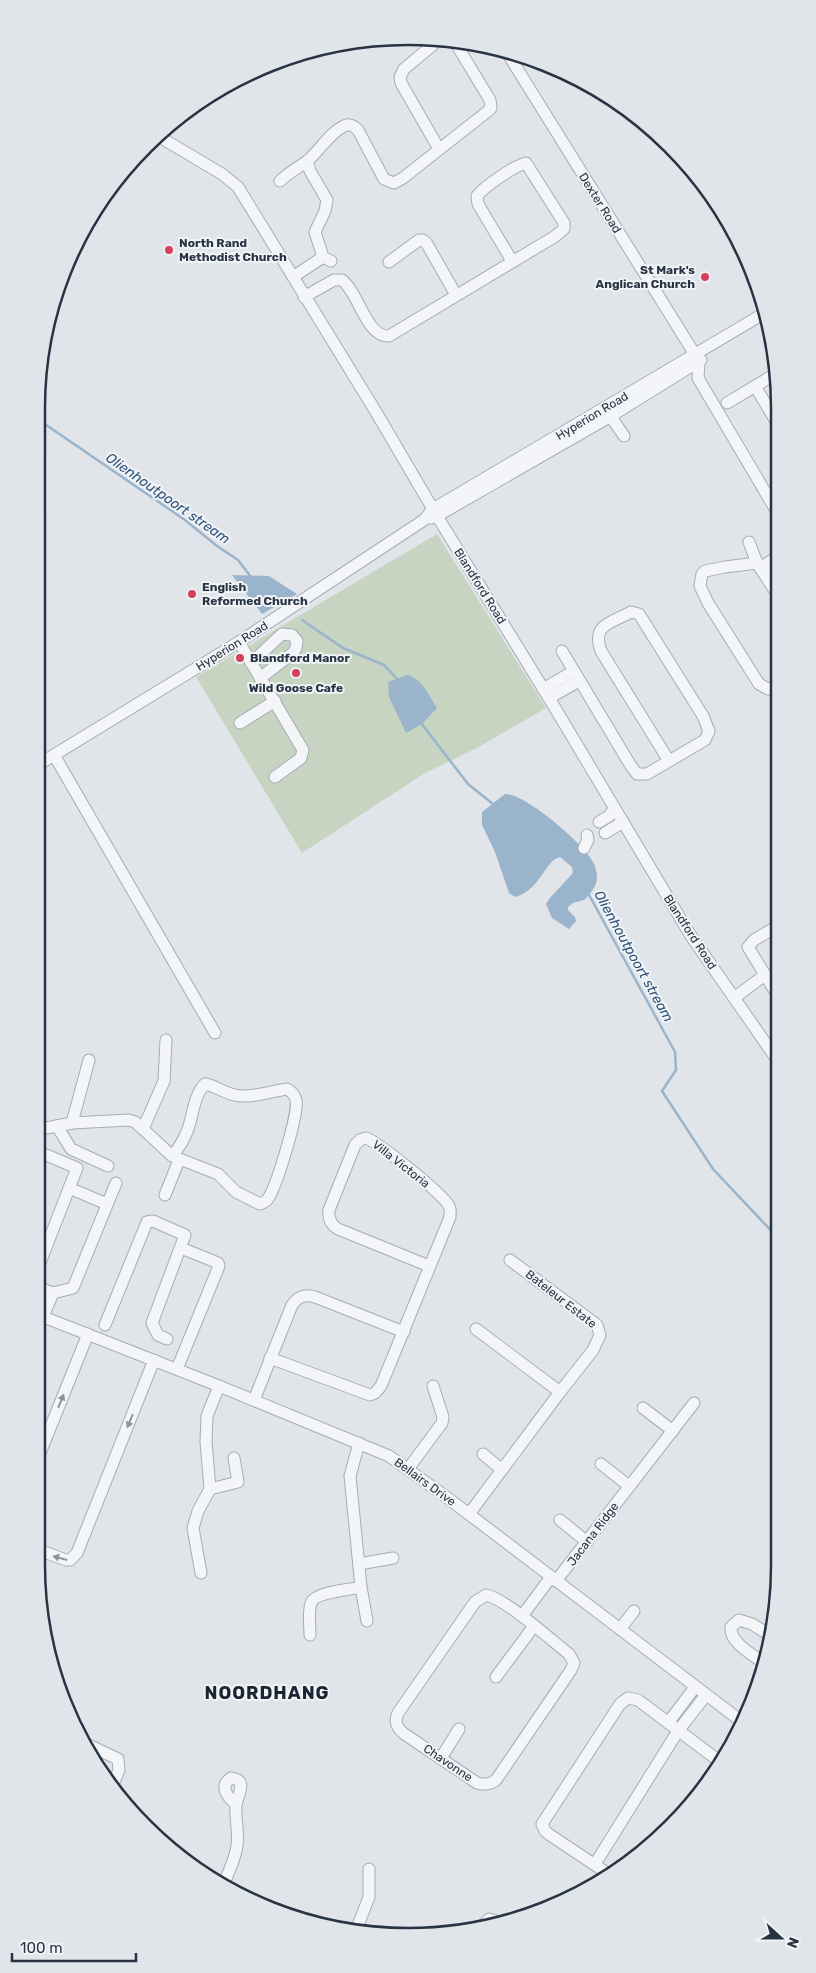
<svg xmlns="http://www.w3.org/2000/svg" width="816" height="1973" viewBox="0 0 816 1973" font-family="Rubik,sans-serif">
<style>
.green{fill:#c7d4c1}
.water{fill:#9ab4cc}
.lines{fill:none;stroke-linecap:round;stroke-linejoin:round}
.stream{stroke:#9ab4cc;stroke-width:2.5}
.minor-casing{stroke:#a6acb5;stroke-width:13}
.minor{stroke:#f4f5f8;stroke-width:11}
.oneway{fill:#8e949e}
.poi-dot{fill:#d5405c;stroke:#f0f4f7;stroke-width:2}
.labels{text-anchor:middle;stroke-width:4;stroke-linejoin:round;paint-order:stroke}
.street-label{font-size:12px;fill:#283343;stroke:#f0f4f7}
.poi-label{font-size:12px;font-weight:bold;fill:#283343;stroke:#f0f4f7;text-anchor:start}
.water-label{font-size:14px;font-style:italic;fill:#305379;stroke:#f0f4f7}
.district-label{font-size:18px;font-weight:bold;letter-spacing:1px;fill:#1a2433;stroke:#f0f4f7}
.rim{fill:none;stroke:#283343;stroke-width:2.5}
</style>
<rect width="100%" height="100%" fill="#e1e5ea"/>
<polygon class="green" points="437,534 546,708 477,748 425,773 302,853 196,677"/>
<g class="water">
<polygon points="232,575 269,576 297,594 262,614"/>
<path d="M407,675c16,4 22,21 30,33l-15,16 -16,9 -17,-36 -1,-15z"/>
<path d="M505,794c20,-1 79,50 88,68 2,4 4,10 4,15 0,9 -7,17 -13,23l-11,3 -5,4v3l7,7 1,4 -7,8 -17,-11 -6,-14 3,-5 24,-26 -1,-6 -12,-10c-16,4 -19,33 -45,40l-6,-4 -14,-41 -13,-27v-13z"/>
</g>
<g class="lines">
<g class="stream">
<polyline points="36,418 185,520 217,546 238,560 251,577"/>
<polyline points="302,620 343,648 384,665 399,681"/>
<polyline points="421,723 468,784 493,804"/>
<polyline points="588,893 675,1052 676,1070 662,1091 713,1169 779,1239"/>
</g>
<defs>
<g id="minor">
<polyline points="506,51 699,361 698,378 777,512"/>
<polyline points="158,136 222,174 238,187 376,412 437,516 549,698 691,936 778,1061"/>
<polyline points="439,149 401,83 400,77 404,69 440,39"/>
<polyline points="307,161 310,171 327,200 325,211 315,232 323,257 331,261"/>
<path d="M280,181c8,-8 17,-13 26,-19 13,-10 23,-29 38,-36 6,-3 10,0 14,4l26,49 10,4 9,-5 85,-67 3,-3 -1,-8 -37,-61"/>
<polyline points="389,262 419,240 423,240 427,244 456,295"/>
<polyline points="293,277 323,257"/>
<path d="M304,297l30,-17h8c17,13 24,57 47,56l165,-99 10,-8v-6l-38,-60c-12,3 -41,23 -49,33l1,8 34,57"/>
<polyline points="755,386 777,423"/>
<polyline points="727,403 777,373"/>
<polyline points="607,411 624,436"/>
<polyline points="431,518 437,516 611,416 701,360"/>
<polyline points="749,542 757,563 777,594"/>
<polyline points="757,563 725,567 705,571 702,574 700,586 708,603 759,684 768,689 777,688"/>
<polyline points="760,568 777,557"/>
<polyline points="766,576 777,570"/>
<polyline points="239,642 303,750 301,758 275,777"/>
<path d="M562,651l69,115 6,8h10l58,-34 4,-9 -6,-15 -64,-102 -8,-2c-19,11 -40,12 -30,39l68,110"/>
<polyline points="251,663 282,634 292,635 297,641 296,648 293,653 260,678"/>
<polyline points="543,689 574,671"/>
<polyline points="549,698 579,681"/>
<polyline points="240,723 275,701"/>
<polyline points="54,755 215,1033"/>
<polyline points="36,766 239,642 424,520 433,509 763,314"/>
<polyline points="599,822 609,816 614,809"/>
<polyline points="605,833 623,822"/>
<polyline points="584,848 588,840 587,835"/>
<polyline points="778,926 754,940 748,947 778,996"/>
<polyline points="734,998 765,975"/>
<polyline points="72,1123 89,1060"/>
<polyline points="57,1126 71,1149 108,1166"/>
<polyline points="143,1129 164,1081 166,1040"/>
<path d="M36,1130l36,-7 57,-3 6,2 8,7 29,27 46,18 18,18 24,12c3,-1 5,-2 7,-4 9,-11 32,-87 29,-100 -2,-6 -4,-8 -9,-11 -14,2 -39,10 -52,6 -11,-2 -19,-9 -30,-11 -11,11 -12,31 -17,45 -4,11 -9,19 -16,27"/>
<polyline points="36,1165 40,1156 44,1154 77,1168 36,1273"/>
<polyline points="69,1188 107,1204"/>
<polyline points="165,1195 179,1160"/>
<polyline points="36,1287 53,1293"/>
<polyline points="36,1314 219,1386 389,1456 445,1496 741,1721"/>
<polyline points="43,1317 53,1293 73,1288 116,1183"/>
<polyline points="105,1325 147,1222 153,1221 185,1235 152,1323 158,1335 167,1339"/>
<polyline points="476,1329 560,1392"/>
<path d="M270,1358l100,37 5,-2 6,-7 69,-169c0,-4 1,-8 -1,-11 -7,-13 -70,-63 -83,-68l-6,2 -5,5 -26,65c-1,8 2,15 9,19l91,37"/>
<polyline points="177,1369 219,1266 218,1263 181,1248"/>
<path d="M254,1400l38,-95c6,-9 13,-11 23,-8l89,35"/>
<polyline points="643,1408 673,1431"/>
<polyline points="359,1443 350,1476 361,1587 367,1621"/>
<polyline points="483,1454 502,1470"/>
<polyline points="36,1463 88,1334"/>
<polyline points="601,1464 629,1486"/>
<polyline points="408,1469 442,1423 443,1417 433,1386"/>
<polyline points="210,1489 238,1482 234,1458"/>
<polyline points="469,1514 560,1392 593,1350 600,1335 597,1325 510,1260"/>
<polyline points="560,1520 587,1542"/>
<polyline points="36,1549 66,1560 70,1560 77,1553 154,1360"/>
<polyline points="359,1564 393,1558"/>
<polyline points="201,1573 193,1528 198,1511 210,1489 206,1442 207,1416 219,1386"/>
<polyline points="556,1581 694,1403"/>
<path d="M486,1595c20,4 65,45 83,59l5,9 -3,7 -75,110c-6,5 -12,5 -19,3l-74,-50c-6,-6 -9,-11 -5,-20l77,-111z"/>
<polyline points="522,1616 551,1577"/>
<polyline points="620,1629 634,1611"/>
<path d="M310,1635c0,-10 -2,-22 1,-32 3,-11 39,-13 50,-16"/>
<path d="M764,1663c-11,-8 -35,-21 -33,-36l8,-7 13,4 16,10"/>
<polyline points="496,1677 534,1626"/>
<polyline points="668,1723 695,1687"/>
<polyline points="82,1742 118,1759 119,1770 112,1787"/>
<polyline points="441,1758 459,1729"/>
<polyline points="595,1864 678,1731 706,1695"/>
<polyline points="610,1875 550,1835 545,1831 542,1824 620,1704 628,1698 638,1700 719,1761"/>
<path d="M222,1887c6,-13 13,-27 15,-41 2,-13 -2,-27 -1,-40 1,-11 13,-26 -5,-28 -12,8 -4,19 5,26"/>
<polyline points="478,1930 489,1919 500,1922"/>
<polyline points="355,1933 369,1897 369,1869"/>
</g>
</defs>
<use href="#minor" class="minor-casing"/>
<use href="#minor" class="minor"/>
</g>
<defs><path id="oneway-solid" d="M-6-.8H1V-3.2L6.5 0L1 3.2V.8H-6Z" transform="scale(1.25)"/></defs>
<g class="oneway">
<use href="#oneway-solid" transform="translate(61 1401) rotate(-68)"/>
<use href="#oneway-solid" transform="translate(130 1421) rotate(112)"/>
<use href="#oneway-solid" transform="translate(60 1558) rotate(-165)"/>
</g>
<g class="poi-dot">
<circle cx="169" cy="250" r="5"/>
<circle cx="705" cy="277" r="5"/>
<circle cx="192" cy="594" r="5"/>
<circle cx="240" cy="658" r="5"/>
<circle cx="296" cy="673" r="5"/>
</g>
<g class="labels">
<g class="street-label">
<text transform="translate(600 203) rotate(58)" y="4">Dexter Road</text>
<text transform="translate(592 416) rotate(-31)" y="4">Hyperion Road</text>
<text transform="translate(480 586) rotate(58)" y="4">Blandford Road</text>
<text transform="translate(232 646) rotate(-32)" y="4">Hyperion Road</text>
<text transform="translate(690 932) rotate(57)" y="4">Blandford Road</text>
<text transform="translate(401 1164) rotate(38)" y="4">Villa Victoria</text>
<text transform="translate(561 1299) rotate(38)" y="4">Bateleur Estate</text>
<text transform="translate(425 1482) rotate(36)" y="4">Bellairs Drive</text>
<text transform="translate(593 1534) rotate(-53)" y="4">Jacana Ridge</text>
<text transform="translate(448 1763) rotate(34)" y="4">Chavonne</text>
</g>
<g class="poi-label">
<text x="179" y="247">North Rand<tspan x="179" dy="14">Methodist Church</tspan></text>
<text x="695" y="274" text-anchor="end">St Mark's<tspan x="695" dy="14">Anglican Church</tspan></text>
<text x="202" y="591">English<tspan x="202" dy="14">Reformed Church</tspan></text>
<text x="250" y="662">Blandford Manor</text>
<text x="296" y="692" text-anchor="middle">Wild Goose Cafe</text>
</g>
<g class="water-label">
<text transform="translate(168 498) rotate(35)" y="5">Olienhoutpoort stream</text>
<text transform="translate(634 956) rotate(61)" y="5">Olienhoutpoort stream</text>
</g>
<g class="district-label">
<text x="267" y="1699">NOORDHANG</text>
</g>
</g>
<path d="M0 0H816V1973H0ZM408 45H408A363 363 0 0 1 771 408V1565A363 363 0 0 1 408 1928H408A363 363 0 0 1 45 1565V408A363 363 0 0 1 408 45Z" fill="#e0e5e9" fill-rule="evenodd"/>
<path class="rim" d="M408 45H408A363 363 0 0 1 771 408V1565A363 363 0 0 1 408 1928H408A363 363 0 0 1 45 1565V408A363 363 0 0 1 408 45Z"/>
<g transform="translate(781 1938) rotate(111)" stroke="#f0f4f7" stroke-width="4" paint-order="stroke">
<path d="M0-4L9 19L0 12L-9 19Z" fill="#283343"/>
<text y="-8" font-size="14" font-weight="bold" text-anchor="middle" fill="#283343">N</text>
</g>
<path d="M12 1953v8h124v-8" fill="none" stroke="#283343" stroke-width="2.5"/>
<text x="20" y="1953" font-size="15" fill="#283343" stroke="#f0f4f7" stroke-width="4" paint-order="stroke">100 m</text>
</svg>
